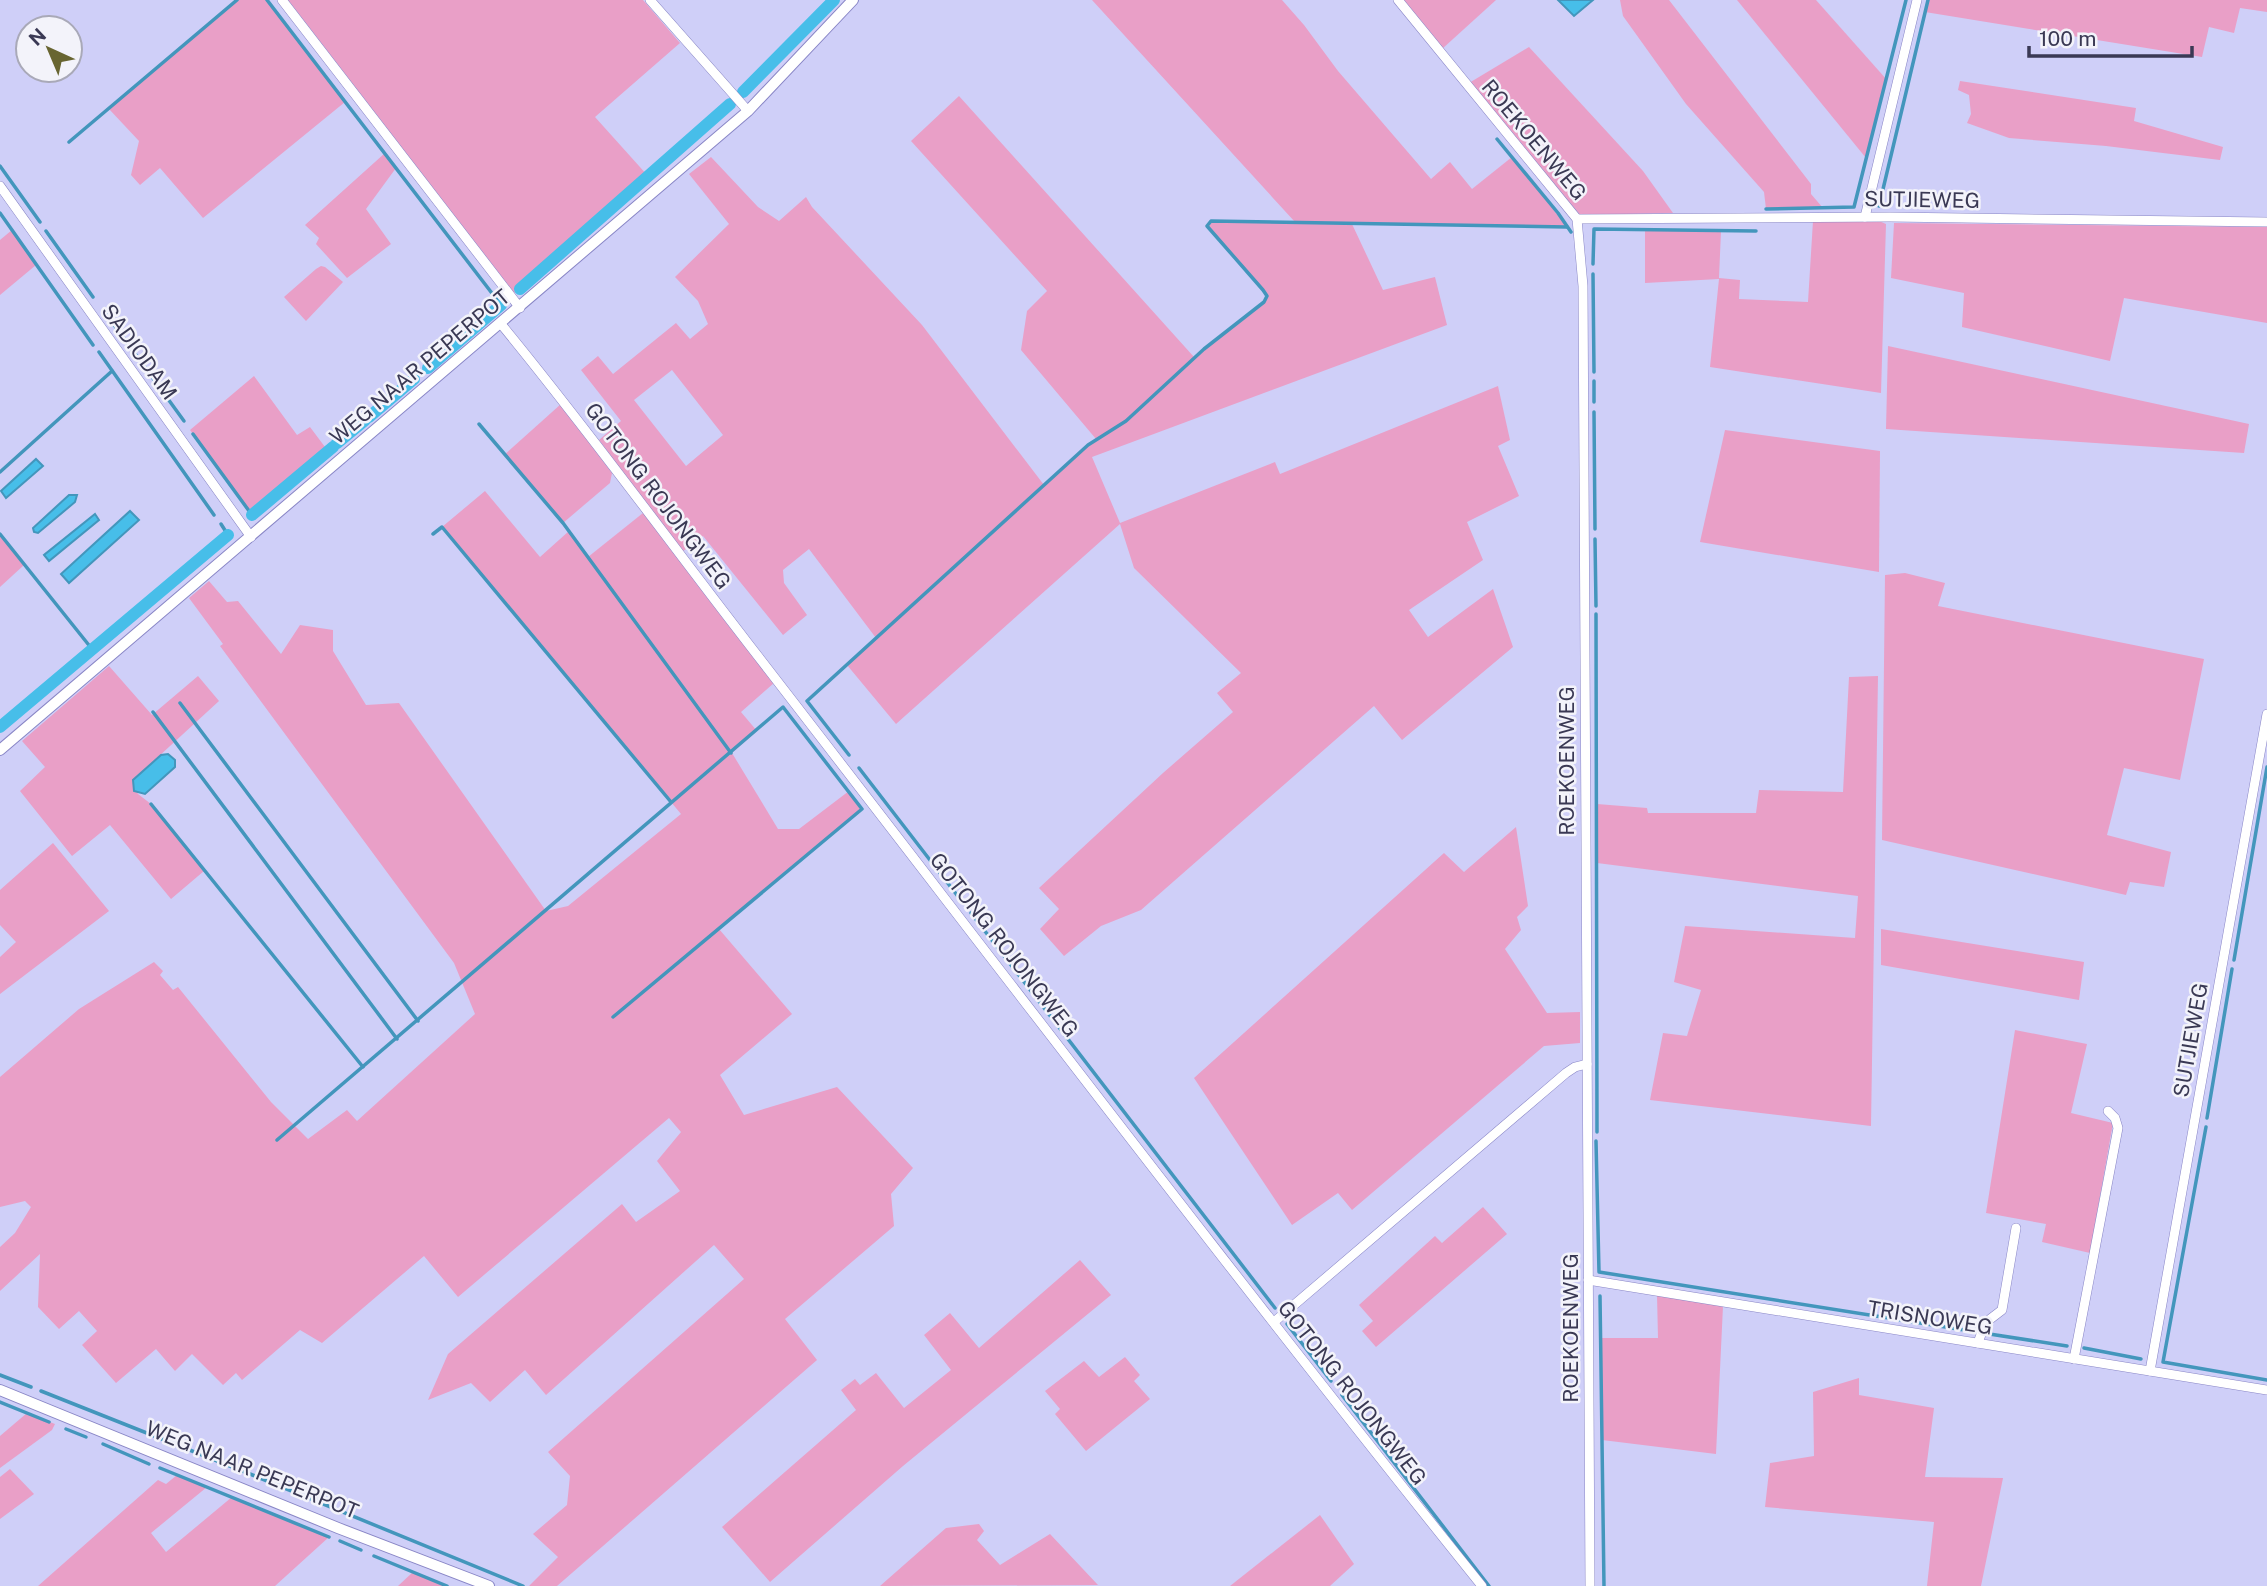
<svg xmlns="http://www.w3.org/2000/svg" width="2267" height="1586" viewBox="0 0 2267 1586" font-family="'Public Sans',sans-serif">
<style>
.green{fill:#e99fc7;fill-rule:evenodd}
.water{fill:#47bee9;stroke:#4396bc;stroke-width:2}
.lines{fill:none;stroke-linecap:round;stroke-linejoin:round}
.stream{stroke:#4396bc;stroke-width:3.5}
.canal{stroke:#47bee9;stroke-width:12}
.minor-casing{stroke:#8986c6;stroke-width:10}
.tertiary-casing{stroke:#8986c6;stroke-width:12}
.minor{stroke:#fff;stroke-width:9}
.tertiary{stroke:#fff;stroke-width:10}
.labels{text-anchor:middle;stroke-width:5;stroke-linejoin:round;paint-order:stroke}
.street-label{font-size:21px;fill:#3a3954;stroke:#f3f3fa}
</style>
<rect width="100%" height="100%" fill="#cfcff8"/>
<g class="green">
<polygon points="237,0 267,0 345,102 203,218 160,168 140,185 131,175 139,141 109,109"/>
<polygon points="288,0 643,0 680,43 595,117 648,176 514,293"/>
<path d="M1092,0h190l22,25 34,46 93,108 19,-17 22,27 40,-32 55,70 -215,-3 31,66 52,-13 12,48 -355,132 28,66 155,-61 5,12 218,-88 12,54 -12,6 21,50 -52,26 16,38 -74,50 19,27 65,-48 20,58 -111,93 -28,-34 -233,204 -40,16 -37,30 -24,-27 19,-20 -20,-21 124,-115 70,-61 -16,-19 24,-20 -107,-105 -14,-44 -224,200 -49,-59 29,-27 -67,-89 -26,21 1,13 23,32 -24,20 -80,-99 -21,16 -83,-112 22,-19 -40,-51 17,-14 15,18 63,-51 14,16 18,-15 -10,-23 -23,-24 54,-53 -40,-50 22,-17 47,50 21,14 27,-24 6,10 110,118 122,160 52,-46 -75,-89 6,-39 20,-20 -136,-150 48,-45 235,261 70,-55 3,-6 -60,-70 4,-5 84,1zM672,370l51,65 -37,31 -52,-66z"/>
<polygon points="1403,0 1496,0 1442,49"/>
<polygon points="1620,0 1669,0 1811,184 1811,194 1823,208 1766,209 1764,192 1686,104 1623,16"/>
<polygon points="1737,0 1816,0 1887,80 1866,158"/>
<polygon points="1928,0 2267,0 2267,12 2240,8 2234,33 2209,27 2202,57 1925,12"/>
<polygon points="1529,47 1643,171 1673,213 1580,215 1469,83"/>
<polygon points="1960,81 2136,108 2134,121 2223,147 2220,160 2106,146 2009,138 1967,123 1971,114 1969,95 1958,90"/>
<polygon points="385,153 396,168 366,209 391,244 347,278 316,244 319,238 305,225"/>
<polygon points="1813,221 1879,221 1886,224 1881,393 1710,367 1719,279 1645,283 1645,230 1721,231 1719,278 1740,280 1739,299 1808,302"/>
<polygon points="1894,223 2267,227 2267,323 2124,298 2110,361 1962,327 1964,293 1891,278"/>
<polygon points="12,230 36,265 0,295 0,240"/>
<polygon points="321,266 325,267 343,282 306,321 284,297 316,269"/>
<polygon points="1888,346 2249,424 2244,453 1886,429"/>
<polygon points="254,376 297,435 310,427 328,451 251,513 190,430"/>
<polygon points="561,404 612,473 610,483 563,523 504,455"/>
<polygon points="1725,430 1880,451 1879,572 1700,542"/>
<polygon points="485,491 540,557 569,531 588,557 643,513 774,683 741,712 757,731 732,753 778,829 799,829 849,791 862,809 719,929 792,1014 720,1075 744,1115 837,1087 913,1168 891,1194 894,1226 785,1319 817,1360 557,1586 529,1586 558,1557 533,1534 567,1505 570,1476 548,1452 744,1279 714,1245 546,1395 525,1370 490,1402 471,1383 428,1400 448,1354 622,1204 636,1222 680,1191 657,1161 681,1132 669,1118 458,1297 424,1256 322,1343 300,1330 242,1380 236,1373 223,1385 192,1354 175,1371 156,1349 116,1383 82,1345 97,1331 79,1311 59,1329 38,1307 40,1254 0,1291 0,1247 15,1233 31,1207 25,1201 0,1207 0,1077 79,1009 154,962 163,971 160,975 173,990 178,987 271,1102 308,1139 347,1110 357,1121 475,1014 454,963 220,646 223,644 189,598 209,581 227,602 238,601 281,654 300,625 333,630 333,651 366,705 399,703 546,911 568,906 681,814 442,527"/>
<polygon points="0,534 24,565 0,587"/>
<polygon points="1905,573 1945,583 1938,606 2204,659 2180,780 2124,768 2107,835 2171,852 2164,887 2130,882 2126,895 1882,840 1885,575"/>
<polygon points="109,666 152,715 198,676 219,701 133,780 138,794 151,804 204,871 171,899 110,825 72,856 20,791 45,767 22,741"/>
<polygon points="1878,676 1871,1126 1650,1100 1663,1033 1687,1036 1701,990 1674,982 1685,926 1855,938 1858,896 1597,863 1597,804 1647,808 1648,813 1756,813 1759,790 1843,792 1849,677"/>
<polygon points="1516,827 1528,906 1517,917 1521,930 1505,949 1547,1013 1580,1012 1580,1043 1544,1046 1352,1210 1338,1193 1292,1225 1194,1078 1444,853 1464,872"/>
<polygon points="53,843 109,911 0,994 0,957 16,942 0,925 0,890"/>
<polygon points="1881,929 2084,962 2079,1000 1881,965"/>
<polygon points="2015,1030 2087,1044 2071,1113 2113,1123 2090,1253 2042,1242 2046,1224 1986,1213"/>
<polygon points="1483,1207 1507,1234 1376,1347 1362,1331 1373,1321 1359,1305 1435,1236 1442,1243"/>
<polygon points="1080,1260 1111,1295 903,1466 770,1582 722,1527 856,1410 841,1390 855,1379 860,1385 876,1373 904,1408 951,1370 924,1335 950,1313 979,1348"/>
<polygon points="1657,1295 1723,1306 1716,1454 1602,1440 1600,1338 1658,1338"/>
<polygon points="1125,1357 1140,1375 1134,1381 1150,1399 1086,1451 1055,1414 1060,1409 1045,1391 1084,1361 1099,1377"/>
<polygon points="1859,1378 1859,1395 1934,1408 1925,1477 2003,1478 1981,1586 1927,1586 1934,1522 1765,1507 1770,1463 1814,1456 1813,1392"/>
<polygon points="27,1413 55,1424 52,1430 0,1468 0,1436"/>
<polygon points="10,1469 34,1494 0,1519 0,1477"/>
<polygon points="177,1475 207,1487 151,1533 166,1552 232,1497 329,1537 275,1586 38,1586 158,1480 166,1484"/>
<polygon points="1320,1515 1354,1564 1330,1586 1230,1586"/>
<polygon points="979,1524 984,1531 977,1540 1000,1565 1050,1534 1098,1585 880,1586 946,1528"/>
<polygon points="413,1572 447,1586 398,1586"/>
</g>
<g class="water">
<polygon points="1558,0 1593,0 1574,16"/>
<polygon points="36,459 43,466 6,498 1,491"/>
<polygon points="69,495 77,495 75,502 38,533 34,532 33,528"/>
<polygon points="130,511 139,520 69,583 61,574"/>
<polygon points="95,514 99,520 49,561 44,555"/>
<polygon points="168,754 175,760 175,767 145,794 134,791 133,780 161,755"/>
</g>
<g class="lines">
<g class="stream">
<polyline points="267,0 501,305"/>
<polyline points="1497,139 1558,213 1571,232"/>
<polyline points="69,142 237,0"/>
<polyline points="0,166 40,222"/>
<polyline points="1879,206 1928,0"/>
<polyline points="1766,209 1854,207 1906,0"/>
<polyline points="0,213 93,345"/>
<polyline points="46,231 93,297"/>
<polyline points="1593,264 1594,229 1756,231"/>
<polyline points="1593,274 1594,372"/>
<polyline points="104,311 184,421"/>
<polyline points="99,352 214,515"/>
<polyline points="1594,381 1594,402"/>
<polyline points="1594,412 1595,529"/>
<polyline points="479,424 563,523 731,753"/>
<polyline points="193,434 252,515"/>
<polyline points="0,472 112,371"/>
<polyline points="221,524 228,535"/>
<polyline points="0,534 92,649"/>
<polyline points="433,534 442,527 671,802"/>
<polyline points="1595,539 1596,606"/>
<polyline points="1596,614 1597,1132"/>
<polyline points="180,703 418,1021"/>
<polyline points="153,712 397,1039"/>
<polyline points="849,755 807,701 1088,445 1126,421 1204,349 1264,302 1267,296 1263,290 1207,226 1211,221 1567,227"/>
<polyline points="859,768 960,899"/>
<polyline points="151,804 363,1067"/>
<polyline points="971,913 1275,1308"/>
<polyline points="2234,960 2267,767"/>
<polyline points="2207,1118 2232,969"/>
<polyline points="2206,1127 2163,1362 2267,1380"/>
<polyline points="277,1140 783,707 862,809 613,1017"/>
<polyline points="1596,1141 1599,1272 1977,1332"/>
<polyline points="1600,1296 1604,1586"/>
<polyline points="1287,1324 1331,1381"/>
<polyline points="1983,1333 2067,1346"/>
<polyline points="2084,1348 2141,1359"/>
<polyline points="0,1375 31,1387"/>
<polyline points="41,1391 255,1476 523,1586"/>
<polyline points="1342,1395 1489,1586"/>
<polyline points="0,1402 49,1422"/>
<polyline points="66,1429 86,1437"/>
<polyline points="103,1444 149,1464"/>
<polyline points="160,1468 329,1537"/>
<polyline points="340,1541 361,1550"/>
<polyline points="374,1556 447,1586"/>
</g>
<g class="canal">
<polyline points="743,92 834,0"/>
<polyline points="520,289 730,104"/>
<polyline points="428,368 501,305"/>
<polyline points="369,417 414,379"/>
<polyline points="337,443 365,420"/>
<polyline points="252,515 333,447"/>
<polyline points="0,727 228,535"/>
</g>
<defs>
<g id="minor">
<polyline points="282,0 520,308"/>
<polyline points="650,0 748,111"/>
<polyline points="1398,0 1577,219 1583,286 1590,1586"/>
<polyline points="0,186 251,537"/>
<polyline points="1865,217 1917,0"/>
<polyline points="1577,219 1890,217 2267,222"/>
<path d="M501,324c85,103 164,212 246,318 244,315 485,633 735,944"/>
<polyline points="1588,1280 2267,1390"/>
<polyline points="1274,1322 1566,1073 1575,1067 1587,1064"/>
<polyline points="1978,1343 1985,1323 2002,1310 2016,1228"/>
<polyline points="2074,1359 2118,1128 2115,1118 2108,1111"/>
<polyline points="2150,1371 2267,714"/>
</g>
<g id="tertiary">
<polyline points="0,750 748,111 853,0"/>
<polyline points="0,1390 338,1528 489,1586"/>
</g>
</defs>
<use href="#minor" class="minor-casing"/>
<use href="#tertiary" class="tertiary-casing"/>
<use href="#minor" class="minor"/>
<use href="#tertiary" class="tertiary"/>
</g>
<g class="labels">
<g class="street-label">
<text transform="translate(1534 140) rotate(50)" y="7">ROEKOENWEG</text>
<text transform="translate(1922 200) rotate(1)" y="7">SUTJIEWEG</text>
<text transform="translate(139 352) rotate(54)" y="7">SADIODAM</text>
<text transform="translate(420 367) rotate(-40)" y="7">WEG NAAR PEPERPOT</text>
<text transform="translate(658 496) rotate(53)" y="7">GOTONG ROJONGWEG</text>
<text transform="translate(1567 761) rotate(-90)" y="7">ROEKOENWEG</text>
<text transform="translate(1004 945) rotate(52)" y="7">GOTONG ROJONGWEG</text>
<text transform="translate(2191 1040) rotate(-80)" y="7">SUTJIEWEG</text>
<text transform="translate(1930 1318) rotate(9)" y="7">TRISNOWEG</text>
<text transform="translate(1571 1328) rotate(-90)" y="7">ROEKOENWEG</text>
<text transform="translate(1352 1393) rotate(52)" y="7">GOTONG ROJONGWEG</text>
<text transform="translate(252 1470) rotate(22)" y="7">WEG NAAR PEPERPOT</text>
</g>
</g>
<g transform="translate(49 49) rotate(316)"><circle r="33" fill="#f3f3fa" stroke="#a9a9b8" stroke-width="2"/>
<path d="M0-5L12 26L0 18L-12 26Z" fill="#686531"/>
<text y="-10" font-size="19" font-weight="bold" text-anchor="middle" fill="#3a3954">N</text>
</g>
<path d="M2029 46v10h163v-10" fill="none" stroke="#3a3954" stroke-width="3.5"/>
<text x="2039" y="46" font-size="21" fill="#3a3954" stroke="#f3f3fa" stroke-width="5" paint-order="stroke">100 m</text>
</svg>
